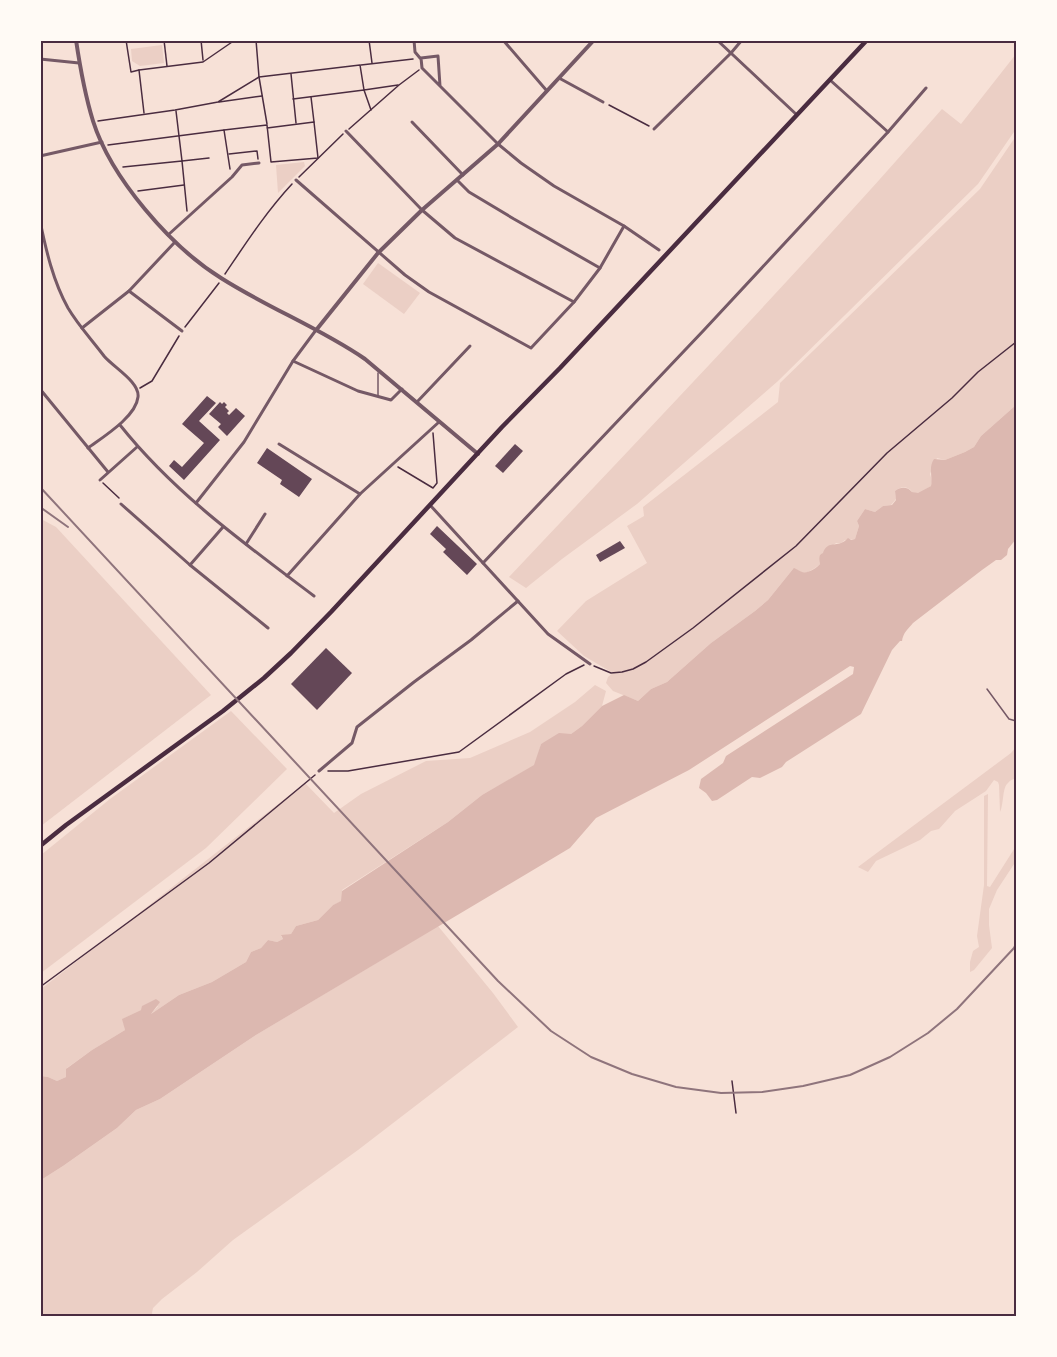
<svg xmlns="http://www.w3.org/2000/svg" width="1057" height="1357" viewBox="0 0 1057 1357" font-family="'Archivo Narrow',sans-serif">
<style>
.green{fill:#ebcfc5}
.water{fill:#dcb8b0}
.building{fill:#644757}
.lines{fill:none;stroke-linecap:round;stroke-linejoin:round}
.path{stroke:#4a2c40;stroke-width:1.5}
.service{stroke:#755966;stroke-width:1.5}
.minor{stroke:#755966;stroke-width:3}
.tertiary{stroke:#755966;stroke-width:4}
.secondary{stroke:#4a2c40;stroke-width:4.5}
.rail{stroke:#8f747c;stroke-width:2}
.neatline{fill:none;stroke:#4a2c40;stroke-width:2}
</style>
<rect width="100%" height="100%" fill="#f7e1d7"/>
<g class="green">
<polygon points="162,45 164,63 140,66 132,61 131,49"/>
<path d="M1016,54v75l-38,55 -200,197 -141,123 -75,55 -36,29 -17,-11c146,-155 293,-308 433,-468l19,15z"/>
<path d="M1016,136v269l-35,31 -7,11 -9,5 -20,8 -8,-2 -7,16 2,7 -1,5 -13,8 -6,-2c-4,-6 -11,-6 -17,-1l1,8 -5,6 -8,1 -8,6 -10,-3 -8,12 2,5 -4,13 -10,1 -4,3h-5l-17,14 1,7c-3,3 -11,8 -15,9 -5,0 -7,-4 -12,-4l-25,31 -13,11 -44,32 -44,39 -16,7 -13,12 -25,-10 -7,-8 2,-6 5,-4 -29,-17 -27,-25 29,-30 61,-38 -20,-37 17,-10 -1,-9 135,-105 2,-19 200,-194z"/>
<polygon points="304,162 305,166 278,193 276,165"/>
<polygon points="378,263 420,293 404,314 363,284"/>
<polygon points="41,519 56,527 211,695 41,826"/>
<polygon points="595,685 606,691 602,706 582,726 571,734 541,744 535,765 482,795 448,822 342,890 342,901 333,905 318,920 296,926 291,934 281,936 283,939 277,942 268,940 261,948 251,952 246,962 212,982 179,995 151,1014 158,1006 141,1010 123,1019 125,1030 92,1050 67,1068 66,1077 57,1081 48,1077 41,1076 41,989 143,910 305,783 334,813 361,794 426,761 470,758 530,732 575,702"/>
<polygon points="231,711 287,769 206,848 41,973 41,855 110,799"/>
<path d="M1016,747v31c-2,1 -6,2 -8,5 -6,5 -4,21 -8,29l-1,-27 -1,-3 -4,-2 -8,11 -31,20 -16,18 -8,2 -11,9 -44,21 -8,11 -10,-5 153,-114z"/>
<polygon points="988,794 987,886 990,887 1016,846 1016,861 997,890 989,909 989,925 992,948 974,970 970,972 970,962 973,951 979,947 977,936 984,885 984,796"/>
<polygon points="438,926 493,993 518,1027 358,1150 233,1240 197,1272 162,1299 153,1308 152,1313 153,1316 41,1316 41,1180 63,1166 117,1128 136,1110 160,1099 256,1035"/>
</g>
<path class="water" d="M1016,405v134l-8,10 -1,6 -6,5h-5l-14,10 -69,53c-5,6 -10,10 -11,18h-2l-8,9 -31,64 -75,48 -4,5 -22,11 -8,-1 -35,23 -5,1 -6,-8 -7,-5 2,-9 22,-16 3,-7 127,-82 1,-7 -4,-1 -161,104 -93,48 -26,30 -314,187 -96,64 -24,11 -19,18 -54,38 -22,14v-104l7,1 9,4 9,-4v-8l26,-19 33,-20 -3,-11 19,-9 1,-4 14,-7 4,3 -9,12 28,-19 33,-13 34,-20 5,-10 10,-4 7,-8 9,2 6,-3 -2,-4 10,-1 5,-8 22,-6 15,-15 8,-4 1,-10 106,-69 34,-27 52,-30 7,-21 18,-11 12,1 11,-8 20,-20 22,-11 14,6 13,-12 16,-7 44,-39 44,-32 13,-11 25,-31 1,-1c3,1 5,3 8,4 5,2 15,-4 18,-8 -1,-5 -2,-9 3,-11 4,-11 10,-7 18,-10 3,-1 5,-3 7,-5l3,2 4,-1 4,-13 -2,-5 8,-12 10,3 8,-6 9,-1 4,-5 -1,-9c6,-5 13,-4 17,1l6,1 13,-7c2,-9 -3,-18 3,-27l11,1 20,-8 9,-5 7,-11z"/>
<g class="building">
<polygon points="207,396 216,403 199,421 220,440 184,480 169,466 174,460 182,467 204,443 182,424"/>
<polygon points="220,402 222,404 224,402 227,405 225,407 229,411 227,413 229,415 236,408 245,416 227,436 218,427 221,424 209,414"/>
<polygon points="515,444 523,451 503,473 495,466"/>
<polygon points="267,448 312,479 299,497 280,484 282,480 257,463"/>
<polygon points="437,526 477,564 467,575 443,552 446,549 430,534"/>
<polygon points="620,541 625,548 600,562 596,555"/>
<polygon points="326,648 352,673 317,710 291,684"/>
</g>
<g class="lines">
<g class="path">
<polyline points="126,40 131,72 139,70 144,113"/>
<polyline points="164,40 167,66"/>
<polyline points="201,40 203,60"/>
<polyline points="256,40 259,77 267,124"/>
<polyline points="369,40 372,63"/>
<polyline points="361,65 413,59"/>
<polyline points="139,70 203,62 235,40"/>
<polyline points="291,74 296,123"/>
<polyline points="311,97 314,122"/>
<polyline points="293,99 364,90 371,110"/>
<polyline points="219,102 262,96"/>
<polyline points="609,105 649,126"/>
<polyline points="176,111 182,161 209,158"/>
<polyline points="98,121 175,110 218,102 259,77 360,65 364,90 398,85"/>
<polyline points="349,129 399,85 419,70"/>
<polyline points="224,130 267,125 271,162 318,158 314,122 267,128"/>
<polyline points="108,145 224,130 230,169"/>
<polyline points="229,154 257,151 258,159"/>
<polyline points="123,167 182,161 187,211"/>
<polyline points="299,177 343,134"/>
<polyline points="138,191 184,185"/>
<path d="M225,274c21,-31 41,-62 67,-90"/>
<polyline points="185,327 219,283"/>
<polyline points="140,388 152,381 179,336"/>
<polyline points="398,467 433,488 437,483 433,433"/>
<polyline points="103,483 119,498"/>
<polyline points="594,666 611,673 622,672 633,669 646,662 693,628 796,546 887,453 952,398 978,372 1016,342"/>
<polyline points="328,771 348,771 459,752 566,674 584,665"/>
<polyline points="40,987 209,863 315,775"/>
<polyline points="732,1081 736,1113"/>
</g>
<g class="service">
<polyline points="378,373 378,395"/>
<polyline points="987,689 1009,719 1016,721"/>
</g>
<g class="minor">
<polyline points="414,40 415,52 420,58"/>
<polyline points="503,40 547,91"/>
<polyline points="717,40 797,115"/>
<polyline points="40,59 79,63"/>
<polyline points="559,78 603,102"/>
<polyline points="830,80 888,132"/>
<polyline points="440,86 438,56 421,58 422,68 498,144 521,163 554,186 624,226 659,250"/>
<polyline points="412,122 463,175"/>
<polyline points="654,129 731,53 742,40"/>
<polyline points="346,131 422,210 455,238 574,302"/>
<polyline points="40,156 102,142"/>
<polyline points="296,180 405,275 429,292 531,348 574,302 600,268 624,226"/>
<polyline points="457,180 469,192 514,219 600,268"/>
<path d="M40,221c6,29 13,60 28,87 10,17 24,32 36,48 9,11 36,26 34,41 -2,20 -35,40 -50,51"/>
<polyline points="168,235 232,177 242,165 259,163"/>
<polyline points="129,291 182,331"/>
<polyline points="82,328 129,291 175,242"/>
<polyline points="293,361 358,391 391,400 402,389"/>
<polyline points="40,389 108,472"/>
<polyline points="417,402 470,346"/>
<path d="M120,425c54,68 125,119 194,171"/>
<polyline points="279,444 360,494"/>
<polyline points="100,480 137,447"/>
<polyline points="196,503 244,442 293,361 316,330"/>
<polyline points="121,504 190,565 223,527"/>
<polyline points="430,505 548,634 590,664"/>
<polyline points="246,544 265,514"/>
<polyline points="483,563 704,330 888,132 926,88"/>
<polyline points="190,565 268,628"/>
<polyline points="287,576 360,494 439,422"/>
<polyline points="319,771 352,743 357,727 414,682 471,640 518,601"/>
</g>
<g class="tertiary">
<path d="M76,40c4,27 9,55 17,81 18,57 78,126 128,157 47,30 99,50 144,81l113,95"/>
<polyline points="317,329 378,253 422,210 498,144 594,40"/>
</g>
<polyline class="secondary" points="40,846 66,825 223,711 264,678 291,653 331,612 502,427 560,368 867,40"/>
<g class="rail">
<polyline points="40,487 498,981 551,1031 591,1057 632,1074 676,1087 721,1093 762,1092 803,1086 850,1075 890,1057 928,1033 957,1009 1014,948 1016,944"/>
<polyline points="40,507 68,527"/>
</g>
</g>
<rect width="1057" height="1357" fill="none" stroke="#fffaf5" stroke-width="84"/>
<rect x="42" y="42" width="973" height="1273" class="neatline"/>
</svg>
